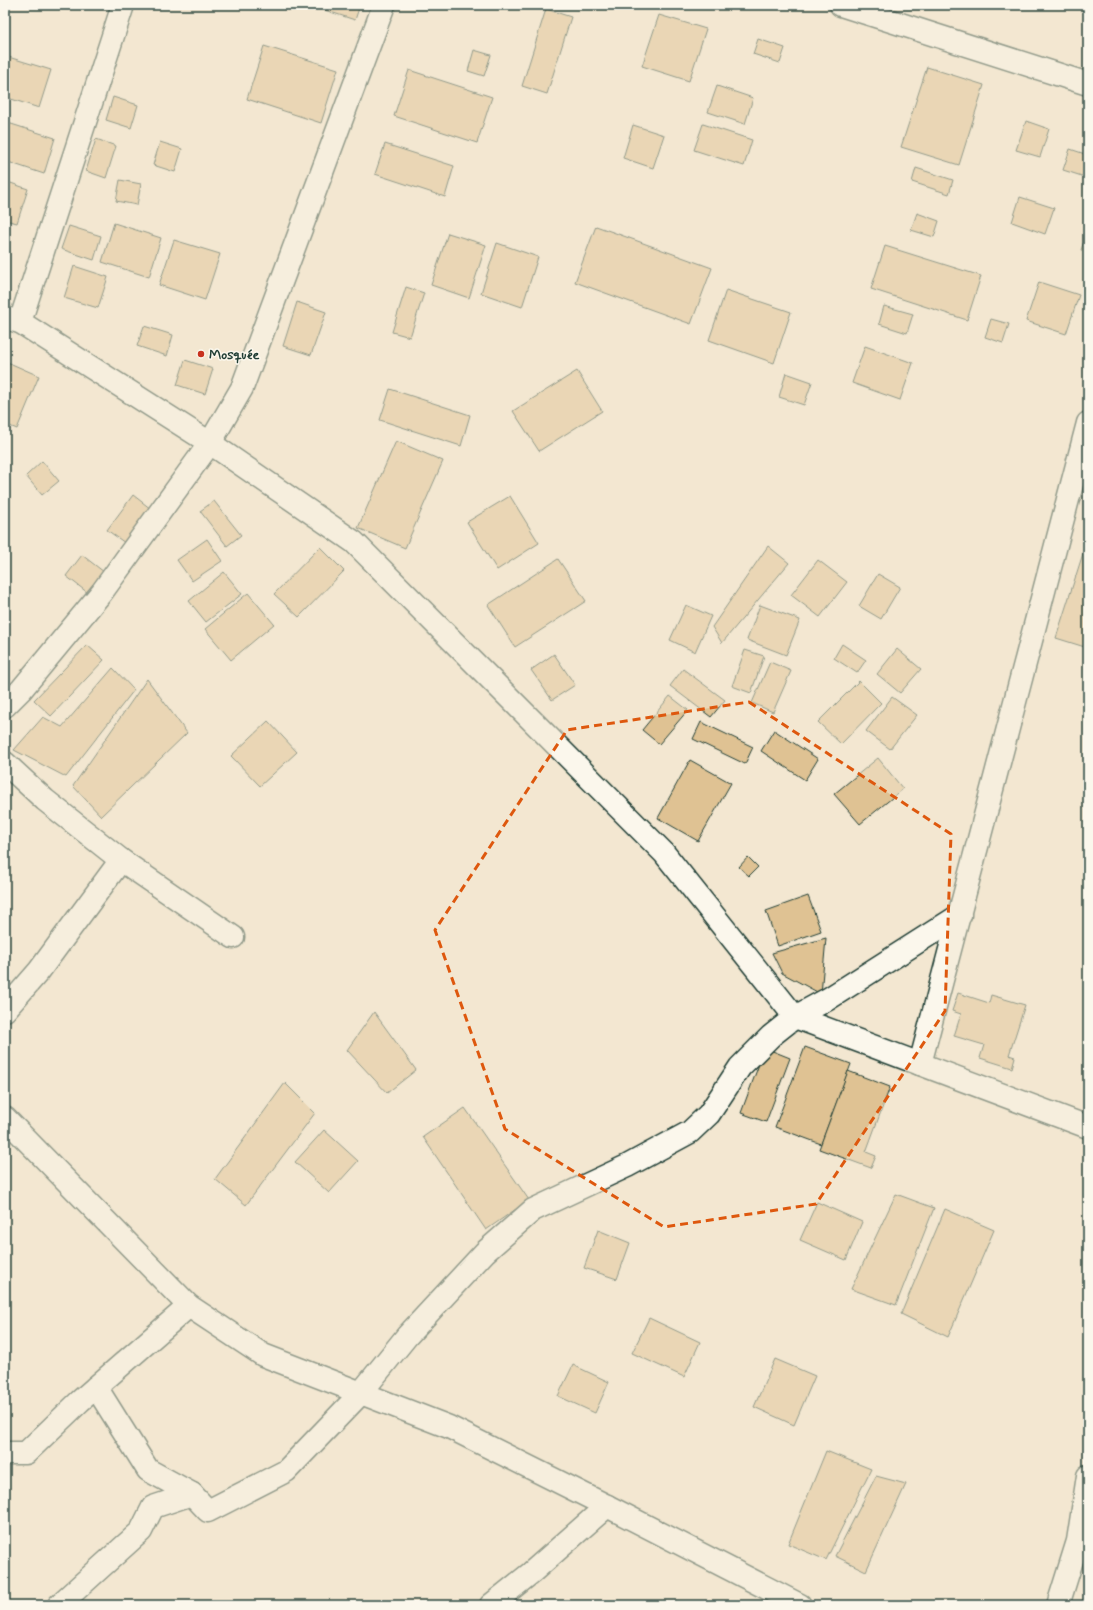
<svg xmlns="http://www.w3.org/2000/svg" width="1093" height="1610" viewBox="0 0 1093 1610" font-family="Mynerve,sans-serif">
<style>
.building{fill:#dfc293;stroke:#1f3d34}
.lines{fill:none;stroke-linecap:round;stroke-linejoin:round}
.minor-casing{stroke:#1f3d34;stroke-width:25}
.minor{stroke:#fbf7ec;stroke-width:22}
.marked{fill:none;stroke:#de580e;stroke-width:3;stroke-dasharray:8 5;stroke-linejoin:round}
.poi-dot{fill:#c8321e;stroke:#fbf7ec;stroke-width:1.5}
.labels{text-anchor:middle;stroke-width:3;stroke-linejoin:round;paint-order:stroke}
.poi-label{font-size:14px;font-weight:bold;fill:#1f3d34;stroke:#fbf7ec;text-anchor:start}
</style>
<rect width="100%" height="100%" fill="#f3e7d1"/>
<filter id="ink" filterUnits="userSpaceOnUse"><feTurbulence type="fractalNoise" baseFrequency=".025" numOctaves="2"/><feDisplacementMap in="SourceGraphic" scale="8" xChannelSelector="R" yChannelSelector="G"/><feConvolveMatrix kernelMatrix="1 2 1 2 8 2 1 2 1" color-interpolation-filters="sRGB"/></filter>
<g filter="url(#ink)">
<g class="building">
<polygon points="309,5 360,5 355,20"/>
<polygon points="546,9 571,17 547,94 522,86"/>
<polygon points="659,15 706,29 689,81 642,66"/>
<polygon points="758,39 785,48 780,63 753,54"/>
<polygon points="264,46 338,69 321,123 247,99"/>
<polygon points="474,50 491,55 484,76 468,71"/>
<polygon points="5,56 51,70 39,108 5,97"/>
<polygon points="927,67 984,85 959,165 901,147"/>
<polygon points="409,70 492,97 477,143 394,116"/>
<polygon points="717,86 753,98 745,124 708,112"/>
<polygon points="113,97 138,105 131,128 106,120"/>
<polygon points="1026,121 1049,129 1040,157 1016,150"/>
<polygon points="5,122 55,138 44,174 5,161"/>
<polygon points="703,124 752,140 744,166 694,150"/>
<polygon points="633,125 664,135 653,168 623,158"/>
<polygon points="96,139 116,146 106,178 86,171"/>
<polygon points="160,142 182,149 175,172 153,165"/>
<polygon points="385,144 454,166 445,197 375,174"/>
<polygon points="1070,149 1088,155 1088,178 1063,170"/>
<polygon points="916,168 953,180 949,194 912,182"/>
<polygon points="120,180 141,184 137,205 116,201"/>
<polygon points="5,181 28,189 17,223 5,220"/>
<polygon points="1020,197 1054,208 1045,234 1012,222"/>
<polygon points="917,213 939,221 934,237 911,230"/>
<polygon points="114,223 161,238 149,277 102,262"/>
<polygon points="69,226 101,236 94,260 61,249"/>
<polygon points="596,226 712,268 691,324 575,282"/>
<polygon points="1088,229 1088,252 1081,250"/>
<polygon points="448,233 486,245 469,298 431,285"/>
<polygon points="174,240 220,254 205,300 159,285"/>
<polygon points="497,243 538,257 522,307 481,293"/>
<polygon points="885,246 981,276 967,320 871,289"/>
<polygon points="74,266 108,277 98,308 64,298"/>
<polygon points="1039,282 1079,295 1066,334 1026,321"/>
<polygon points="406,287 424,293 410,337 392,332"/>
<polygon points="726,290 791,312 774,363 709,340"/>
<polygon points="297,302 326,312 311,355 283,346"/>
<polygon points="884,306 913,314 907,333 879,324"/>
<polygon points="991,319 1009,324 1003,343 985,337"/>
<polygon points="144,326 173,335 167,356 137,346"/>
<polygon points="865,346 913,363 900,400 852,383"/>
<polygon points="185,360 213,369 205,394 177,385"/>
<polygon points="5,361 39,376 17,429 5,424"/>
<polygon points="577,371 602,411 539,451 513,411"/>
<polygon points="786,373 812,382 804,405 779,397"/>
<polygon points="390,389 470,415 461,446 380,420"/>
<polygon points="396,441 443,461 405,548 358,528"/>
<polygon points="42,461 59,481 42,495 26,476"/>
<polygon points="133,495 151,509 125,543 107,530"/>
<polygon points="510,496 539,543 497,570 467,522"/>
<polygon points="214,501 241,535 227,546 200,511"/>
<polygon points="207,539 222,561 192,581 177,560"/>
<polygon points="1086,544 1088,545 1088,648 1056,638"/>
<polygon points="768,546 789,563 722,643 712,627"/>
<polygon points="320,547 344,571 299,617 274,594"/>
<polygon points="82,555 104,572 88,593 66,576"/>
<polygon points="558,559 586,601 515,647 488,605"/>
<polygon points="818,560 847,582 820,617 791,595"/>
<polygon points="224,572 242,594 206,622 189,601"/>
<polygon points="878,574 900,587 881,619 859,606"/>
<polygon points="248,593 274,624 231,660 205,629"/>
<polygon points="686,605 711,616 695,652 670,640"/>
<polygon points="760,605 800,620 786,655 747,640"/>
<polygon points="842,644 866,660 857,673 834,658"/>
<polygon points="87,645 104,660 51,716 34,700"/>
<polygon points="897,649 921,669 900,693 877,674"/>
<polygon points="745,650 764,656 751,693 732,686"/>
<polygon points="554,654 575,685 552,700 531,670"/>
<polygon points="770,662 791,671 773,712 752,703"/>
<polygon points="113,668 134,690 66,777 14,750 43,717 62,727"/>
<polygon points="683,669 725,700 711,717 670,686"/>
<polygon points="147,679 187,733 101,816 73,786"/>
<polygon points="859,681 881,703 841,744 818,722"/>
<polygon points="670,696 688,710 659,744 642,730"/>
<polygon points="892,697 917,715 890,749 866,731"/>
<polygon points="268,721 297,752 260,786 231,756"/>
<polygon points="701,722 753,747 745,764 693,739"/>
<polygon points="774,730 818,759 805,780 761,751"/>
<polygon points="878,758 903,789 860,824 834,794"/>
<polygon points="690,760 731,783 698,841 658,818"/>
<polygon points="748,857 758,867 749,876 739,867"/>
<polygon points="808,896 821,931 778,946 766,911"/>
<polygon points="826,938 821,994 782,973 772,953"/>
<polygon points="958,993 989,1003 991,995 1025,1005 1009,1055 1015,1057 1012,1068 980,1058 984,1045 954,1036 961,1014 952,1011"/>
<polygon points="374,1012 416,1070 387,1093 347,1050"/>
<polygon points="805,1047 851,1064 821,1144 775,1127"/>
<polygon points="765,1048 790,1058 766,1122 741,1113"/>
<polygon points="848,1071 890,1087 866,1152 876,1156 871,1168 819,1149"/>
<polygon points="285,1083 315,1113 246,1205 215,1179"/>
<polygon points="465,1108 529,1200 486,1230 423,1137"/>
<polygon points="324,1130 358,1161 329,1193 295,1162"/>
<polygon points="896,1194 934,1208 896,1305 851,1289"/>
<polygon points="817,1202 862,1222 846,1260 800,1240"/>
<polygon points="945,1209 994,1230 948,1337 901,1314"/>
<polygon points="598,1230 630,1243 617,1279 584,1268"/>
<polygon points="649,1318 700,1342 684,1377 632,1353"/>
<polygon points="775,1359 815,1376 794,1425 754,1407"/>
<polygon points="573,1365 609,1382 595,1413 558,1396"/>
<polygon points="826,1451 871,1469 826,1560 788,1544"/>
<polygon points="876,1476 906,1484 866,1571 835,1556"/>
</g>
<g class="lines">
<defs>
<g id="minor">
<polyline points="841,5 1088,84"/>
<polyline points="5,318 20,322 210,443 354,542 664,853 795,1017 1088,1127"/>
<polyline points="20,322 123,5"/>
<polyline points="5,706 21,690 102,592 210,443 242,388 384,5"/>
<polyline points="5,763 45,800 121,860 233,937"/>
<polyline points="5,1010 39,971 121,860"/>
<polyline points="920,1064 1088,423"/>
<polyline points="5,1118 189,1306 263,1355 449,1427 607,1506 800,1605"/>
<polyline points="96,1387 148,1470 192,1494 208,1511 286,1471 360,1394 407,1336 485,1252 533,1210 627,1166 690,1132 709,1114 740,1067 771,1036 795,1017 828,999 960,915"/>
<polyline points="5,1453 26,1453 80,1401 189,1306"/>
<polyline points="59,1605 141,1531 153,1507 192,1494"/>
<polyline points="491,1605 531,1573 607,1506"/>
<polyline points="1058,1605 1078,1541 1088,1476"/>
</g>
</defs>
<use href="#minor" class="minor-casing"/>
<use href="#minor" class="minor"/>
</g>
</g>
<path d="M0 0H1093V1610H0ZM749,702l202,132 -6,177 -129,193 -152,23 -159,-98 -70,-199 132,-200z" fill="#f3e7d1" fill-opacity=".55" fill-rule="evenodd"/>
<path class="marked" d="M749,702l202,132 -6,177 -129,193 -152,23 -159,-98 -70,-199 132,-200z"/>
<circle class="poi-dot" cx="201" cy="354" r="4"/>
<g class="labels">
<g class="poi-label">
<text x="209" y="359">Mosquée</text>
</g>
</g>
<rect width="1093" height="1610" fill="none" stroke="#fbf7ec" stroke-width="20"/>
<rect x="10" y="10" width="1073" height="1590" fill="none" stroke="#1f3d34" stroke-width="1.5" filter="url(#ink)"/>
</svg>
